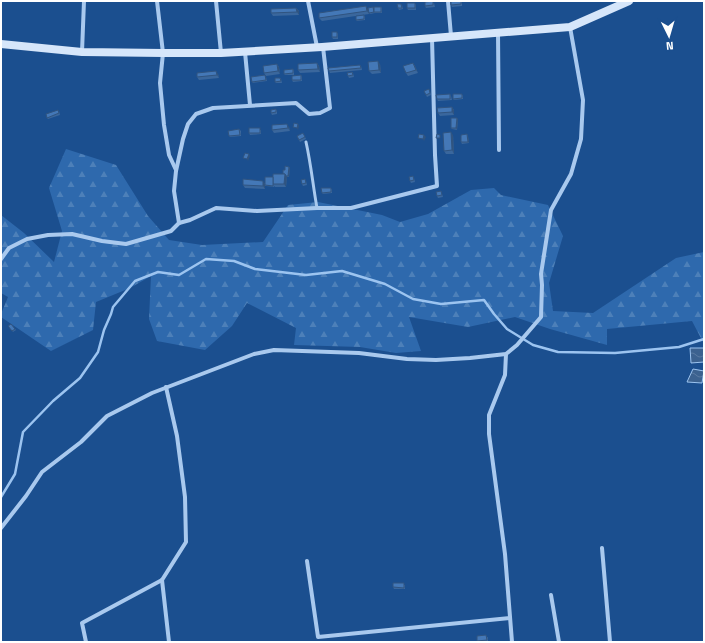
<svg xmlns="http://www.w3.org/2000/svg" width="705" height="643" viewBox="0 0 705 643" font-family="'Titillium Web',sans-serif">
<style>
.forest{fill:url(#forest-firs)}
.water{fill:url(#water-waves);stroke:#9cc4f0}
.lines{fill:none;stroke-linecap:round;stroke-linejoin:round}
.stream{stroke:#9cc4f0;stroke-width:2.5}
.lane{stroke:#a9c9ee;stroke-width:3}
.street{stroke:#a9c9ee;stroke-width:4}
.secondary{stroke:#d6e6fa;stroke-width:8}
.wall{fill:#3a679d}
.shaded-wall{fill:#305480}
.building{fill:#4478b7;stroke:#305480}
</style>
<defs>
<pattern id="forest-firs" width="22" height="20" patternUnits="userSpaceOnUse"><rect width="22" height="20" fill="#2e69ad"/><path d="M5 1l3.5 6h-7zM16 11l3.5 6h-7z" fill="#4d80b9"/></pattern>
<pattern id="water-waves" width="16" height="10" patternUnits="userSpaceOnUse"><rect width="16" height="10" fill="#3c6290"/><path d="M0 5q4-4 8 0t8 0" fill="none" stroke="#597aa1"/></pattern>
</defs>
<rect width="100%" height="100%" fill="#1b4f8f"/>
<polygon class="forest" points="66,149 116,165 148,216 169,240 202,245 263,242 288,205 318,202 382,215 400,222 428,214 471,190 494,188 501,195 548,205 563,236 549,283 553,311 593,313 676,258 704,252 704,344 692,321 607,329 607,345 550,329 515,317 468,327 409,317 421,351 396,353 360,347 294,345 296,328 247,303 232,326 205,350 157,341 149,319 151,276 130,288 96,302 93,330 51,351 1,317 1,314 8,297 1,293 1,215 24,233 54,262 62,231 49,188"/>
<g class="water">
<polygon points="690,348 704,348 704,362 691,363"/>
<polygon points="693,369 704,371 702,383 687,382"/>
</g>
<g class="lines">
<polyline class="stream" points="1,497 15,474 23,432 53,401 80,378 98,352 104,330 111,314 113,307 135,281 158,272 179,275 206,259 234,261 255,269 306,275 342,271 385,284 413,299 441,304 484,300 494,314 507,329 533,345 558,352 615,353 679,347 704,339"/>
<path class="lane" d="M306,142c5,22 7,44 11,66"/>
<g class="street">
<polyline points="157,1 163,53 160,83 164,125 169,155 176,170"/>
<polyline points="216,1 221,53"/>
<polyline points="308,1 317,47"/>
<polyline points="448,1 451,36"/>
<polyline points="498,32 499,150"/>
<polyline points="82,52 84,1"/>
<polyline points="245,52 250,105"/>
<polyline points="179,223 174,191 176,171 183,139 188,124 196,114 213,108 296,103 309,114 320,113 330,108 323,47"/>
<polyline points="1,259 9,248 27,239 48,235 72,234 102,241 126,244 171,231 179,223 190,220 216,208 257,211 317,208 351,208 437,186 435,155 432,38"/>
<polyline points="506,354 505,375 489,415 489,434 505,554 512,642"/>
<polyline points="1,528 26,496 42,472 81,442 107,416 152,393 254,354 274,350 359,353 407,359 436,360 470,358 506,354 517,345 541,317 542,285 541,274 551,210 571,174 581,139 583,100 570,27"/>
<polyline points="602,548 610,642"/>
<polyline points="307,561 318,637 510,618"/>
<polyline points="162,580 169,642"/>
<polyline points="551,595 559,642"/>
<polyline points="86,642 82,623 162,580 186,542 185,497 177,436 166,387"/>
</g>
<polyline class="secondary" points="1,44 82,52 163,53 221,53 322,47 570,27 629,1"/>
</g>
<g class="wall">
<polygon points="462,1 462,6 452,7 451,5"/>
<polygon points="434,3 435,7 426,8 425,6"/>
<polygon points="416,4 416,10 408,10 407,8"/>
<polygon points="402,5 403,9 399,10 398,8"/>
<polygon points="373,7 374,8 381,7 382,8 382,13 375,13 374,12 375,13 370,14 369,13 369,14 322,21 319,18 368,9"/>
<polygon points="296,8 299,11 299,15 273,16 271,13"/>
<polygon points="364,15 365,17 365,20 357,21 356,20"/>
<polygon points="338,33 338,39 333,39 332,37"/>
<polygon points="317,63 319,66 320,72 300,73 298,70"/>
<polygon points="413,63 415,66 418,73 408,76 406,73"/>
<polygon points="277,64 279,67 280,74 266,76 264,73"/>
<polygon points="380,64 381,73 372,74 369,71"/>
<polygon points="361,66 362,70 330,73 329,71"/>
<polygon points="293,69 294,71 294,75 285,75 284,74"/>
<polygon points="352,72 353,73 354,77 349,78 348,76"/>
<polygon points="218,74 219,78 199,80 197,77"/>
<polygon points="301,75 302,77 302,81 293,82 292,80"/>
<polygon points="266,77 267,81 253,83 252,82"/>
<polygon points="280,78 281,79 282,83 276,83 275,82"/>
<polygon points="430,91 431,95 427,97 426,95"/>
<polygon points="450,94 451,96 452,100 438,101 437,99"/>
<polygon points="463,95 463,99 454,100 453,99"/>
<polygon points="452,107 454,110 454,115 440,116 438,113"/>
<polygon points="277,110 277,114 272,115 271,113"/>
<polygon points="59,111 60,115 48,119 47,118"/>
<polygon points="457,118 458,120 457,130 452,129 451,128"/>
<polygon points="289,127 290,131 274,133 272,130"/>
<polygon points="239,129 241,131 241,136 230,137 229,136"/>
<polygon points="261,130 261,134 250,135 249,133"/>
<polygon points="467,134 468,136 469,143 462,144 461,142"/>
<polygon points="304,135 306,139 300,142 299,140"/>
<polygon points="453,135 454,154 446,154 444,151"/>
<polygon points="289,167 290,168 289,177 287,177 286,187 275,187 274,186 274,187 266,186 265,186 265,189 245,188 243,185 265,183 273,177 283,174 285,170"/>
<polygon points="414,178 415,182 411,183 410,181"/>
<polygon points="306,181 307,185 303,186 302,184"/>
<polygon points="332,189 332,193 323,194 322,193"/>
<polygon points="441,191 443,197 438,198 437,196"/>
<polygon points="11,324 16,330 13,332 8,326"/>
<polygon points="405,585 405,589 394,589 393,587"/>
<polygon points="488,637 488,642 478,642 477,641"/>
</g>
<g class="shaded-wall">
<polygon points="366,6 368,9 369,14 367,11"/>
<polygon points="296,8 299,11 299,15 297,12"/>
<polygon points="378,61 380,64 381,73 379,70"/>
<polygon points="317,63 319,66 320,72 318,69"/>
<polygon points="413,63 415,66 418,73 416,70"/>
<polygon points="277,64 279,67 280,74 278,71"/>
<polygon points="216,71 218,74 219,78 217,75"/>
<polygon points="452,107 454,110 454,115 452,112"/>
<polygon points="457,118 458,120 457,130 456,128"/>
<polygon points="287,124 289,127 290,131 288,128"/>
<polygon points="298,124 299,126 298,130 297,128"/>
<polygon points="451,132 453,135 454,154 452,150"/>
<polygon points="467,134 468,136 469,143 468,142"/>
<polygon points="424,135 426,137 424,141 423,139"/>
<polygon points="249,154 250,156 248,161 247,159"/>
<polygon points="289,167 290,168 289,177 288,176"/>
<polygon points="285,174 287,177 286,187 284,184"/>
<polygon points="263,181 265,184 265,189 263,186"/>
</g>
<g class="building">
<polygon points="433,1 433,5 425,6 425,2"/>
<polygon points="451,1 461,1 461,4 451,5"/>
<rect x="407" y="3" width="8" height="5"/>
<polygon points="397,4 401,4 402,8 398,8"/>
<polygon points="366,6 367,11 319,18 319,13"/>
<polygon points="373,7 374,12 369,13 368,8"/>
<rect x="374" y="7" width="7" height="5"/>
<polygon points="296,8 297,12 271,13 271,9"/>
<polygon points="364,15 364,19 356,20 356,16"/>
<rect x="332" y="32" width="5" height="5"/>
<polygon points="378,61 379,70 369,71 368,62"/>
<polygon points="317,63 318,69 298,70 298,64"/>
<polygon points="413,63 416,70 406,73 403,66"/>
<polygon points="277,64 278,71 264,73 263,66"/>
<polygon points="360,65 361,68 329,71 328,68"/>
<polygon points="293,69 293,73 284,74 284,70"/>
<polygon points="216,71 217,75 197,77 197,73"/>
<polygon points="352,72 353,75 348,76 347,73"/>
<polygon points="265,75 266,80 252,82 251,77"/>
<polygon points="301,75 301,80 292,80 292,76"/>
<polygon points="275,78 280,78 281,81 275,82"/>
<polygon points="429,89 430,93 426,95 424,91"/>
<polygon points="450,94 450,99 437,99 436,95"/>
<polygon points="453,94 462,94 462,98 453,99"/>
<polygon points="452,107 452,112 438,113 437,108"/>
<polygon points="276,109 276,112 271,113 271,110"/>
<polygon points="58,110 59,113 47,118 46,114"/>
<polygon points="451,118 457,118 456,128 451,128"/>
<polygon points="294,123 298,124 297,128 293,127"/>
<polygon points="287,124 288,128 272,130 272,125"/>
<rect x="249" y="128" width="11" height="5"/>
<polygon points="239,129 240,135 229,136 228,131"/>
<polygon points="451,132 452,150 444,151 443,133"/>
<polygon points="303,133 305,137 299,140 297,136"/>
<polygon points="419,134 424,135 423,139 418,138"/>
<polygon points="437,134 440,135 440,138 436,138"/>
<polygon points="467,134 468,142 461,142 461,135"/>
<polygon points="245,153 249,154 247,159 243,158"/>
<polygon points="285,166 289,167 288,176 286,176 285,174 283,174 283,170 285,170"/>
<polygon points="273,174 285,174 284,184 273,184"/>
<polygon points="413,176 414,180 410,181 409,177"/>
<polygon points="265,177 273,177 273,186 265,185"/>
<polygon points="243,179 263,181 263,186 243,185"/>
<polygon points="305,179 306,183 302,184 301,180"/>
<polygon points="321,188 331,188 331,192 322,193"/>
<polygon points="441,191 442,195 437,196 436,192"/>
<polygon points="11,324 15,329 12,331 8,326"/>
<polygon points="393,583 404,583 404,588 393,587"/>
<polygon points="486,635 487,640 477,641 477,636"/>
</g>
<rect width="705" height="643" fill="none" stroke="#ffffff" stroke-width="4"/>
<g transform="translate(669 36) rotate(175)" stroke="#1b4f8f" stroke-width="3" paint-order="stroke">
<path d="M0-3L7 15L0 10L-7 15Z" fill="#ffffff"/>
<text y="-6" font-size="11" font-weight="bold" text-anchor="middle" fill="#ffffff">N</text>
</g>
</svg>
